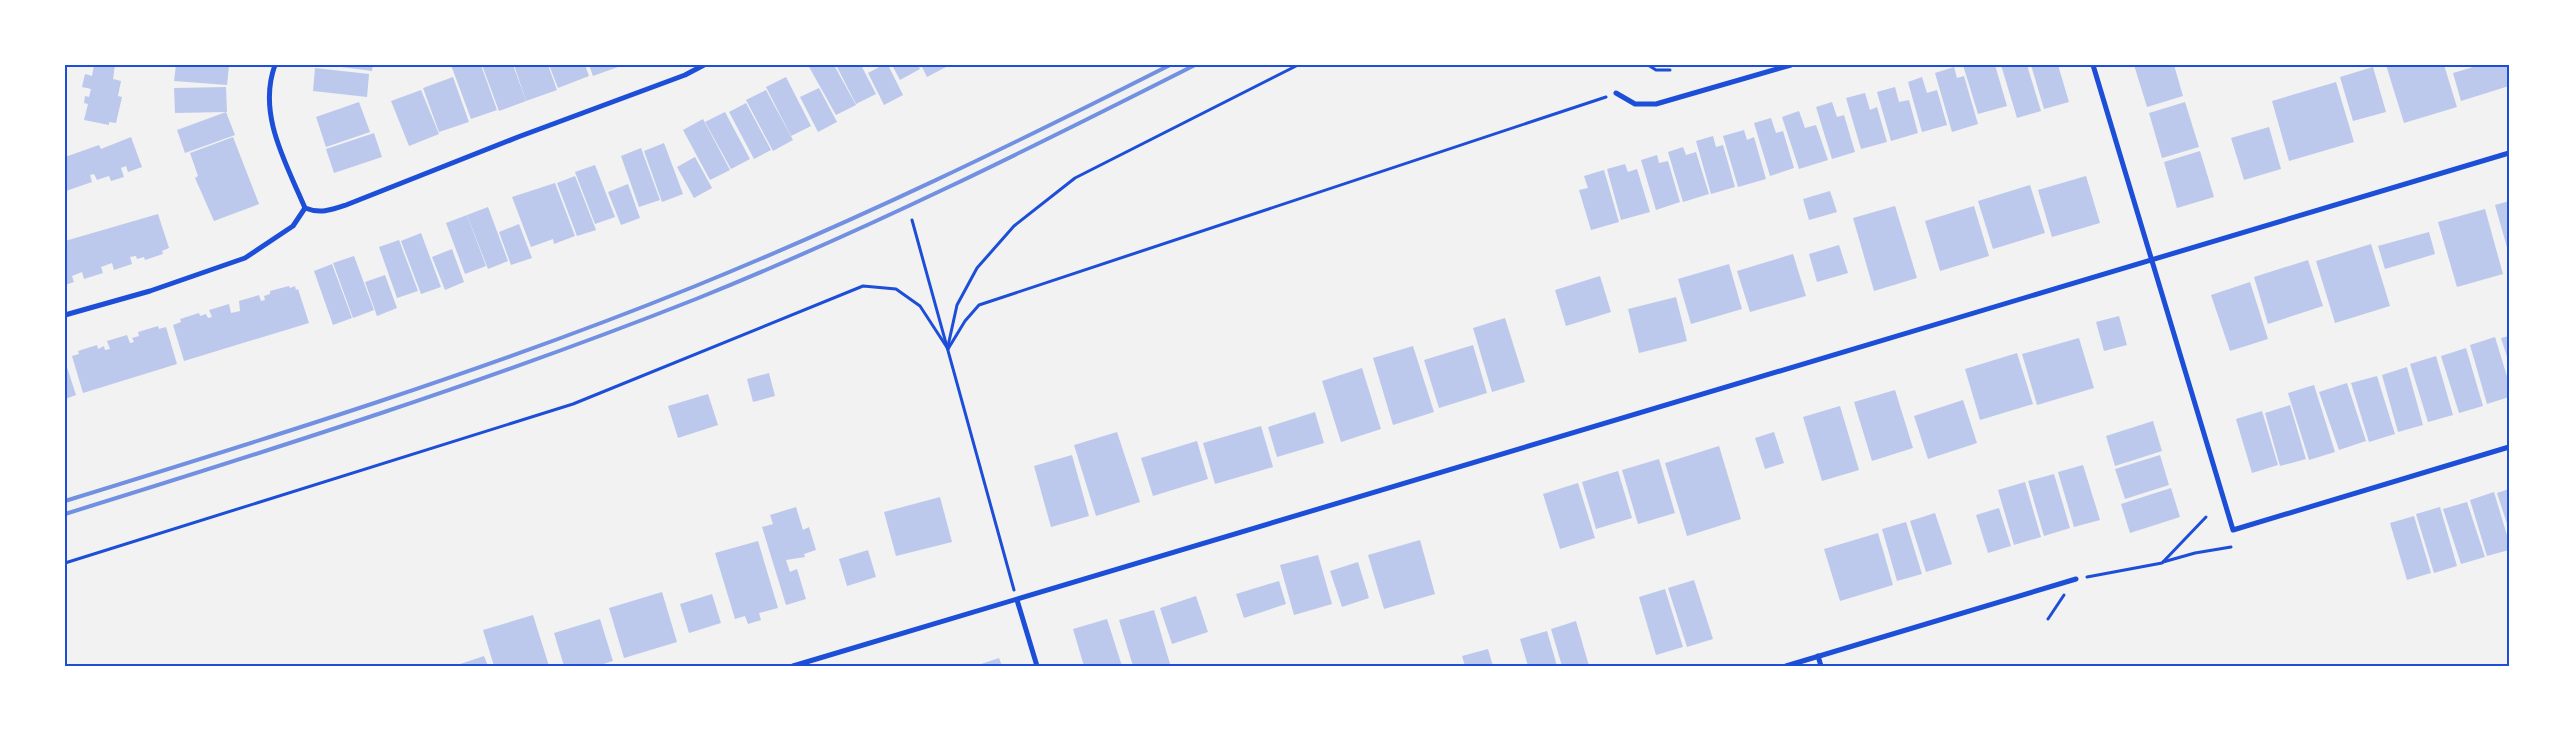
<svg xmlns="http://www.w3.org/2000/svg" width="2574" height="731" viewBox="0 0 2574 731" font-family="Figtree,sans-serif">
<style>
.building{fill:#bdc9ec}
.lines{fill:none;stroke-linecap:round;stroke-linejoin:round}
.path{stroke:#1d4ed8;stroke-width:3}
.minor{stroke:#1d4ed8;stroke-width:5}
.rail{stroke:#7290e2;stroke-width:4}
.neatline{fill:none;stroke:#1d4ed8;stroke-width:2}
</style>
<rect width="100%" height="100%" fill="#f2f2f2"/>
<g class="building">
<polygon points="94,65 115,65 113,79 121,81 118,96 122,97 116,123 109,122 109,125 84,120 88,104 84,103 85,96 89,97 91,89 82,87 85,74 92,76"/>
<polygon points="176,65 229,65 227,85 174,81"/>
<polygon points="326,65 373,65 372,71"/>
<polygon points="451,65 481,65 497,110 471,119"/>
<polygon points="482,65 513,65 526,101 499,111"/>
<polygon points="514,65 548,65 557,90 526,101"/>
<polygon points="549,65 585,65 589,76 558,88"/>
<polygon points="589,65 617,65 618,67 593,76"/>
<polygon points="808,65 834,65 856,105 836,115"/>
<polygon points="836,65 861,65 876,94 856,104"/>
<polygon points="883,65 888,65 903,95 884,105 868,73"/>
<polygon points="892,65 918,65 920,69 900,80"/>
<polygon points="921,65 945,65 946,67 927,77"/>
<polygon points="1963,65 1995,65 2007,106 1978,114"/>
<polygon points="2001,65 2027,65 2041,111 2017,118"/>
<polygon points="2031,65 2058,65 2069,102 2044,109"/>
<polygon points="2134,65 2174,65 2183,96 2147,107"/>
<polygon points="2386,65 2444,65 2457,107 2404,123"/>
<polygon points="2480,65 2509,65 2509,86 2461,101 2453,73"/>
<polygon points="1954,67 1957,78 1964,76 1978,124 1952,132 1935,73"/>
<polygon points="2373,67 2386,112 2353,121 2340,77"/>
<polygon points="315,68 369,74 367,97 313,91"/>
<polygon points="453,77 469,122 439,132 423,88"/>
<polygon points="786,77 811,126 791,136 766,87"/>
<polygon points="1922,77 1927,93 1937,90 1947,125 1922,132 1908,82"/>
<polygon points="2336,82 2354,142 2289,161 2272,101"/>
<polygon points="226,87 227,112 175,113 174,88"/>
<polygon points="1895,87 1899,102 1909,100 1918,133 1891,141 1877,92"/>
<polygon points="819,88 837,122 818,132 800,97"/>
<polygon points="421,90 439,134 409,146 391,101"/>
<polygon points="766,90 793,140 773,151 746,100"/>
<polygon points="1865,93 1870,110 1877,107 1887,142 1861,149 1846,98"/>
<polygon points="359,102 370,132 326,147 316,117"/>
<polygon points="1832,102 1837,117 1844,115 1855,152 1832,159 1816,107"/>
<polygon points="2185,102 2199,147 2162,158 2149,113"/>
<polygon points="746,103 771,150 754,159 729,112"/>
<polygon points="1799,111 1805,128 1816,125 1828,160 1799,169 1782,117"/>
<polygon points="226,112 235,135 185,153 177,130"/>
<polygon points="725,112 750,159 731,169 705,122"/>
<polygon points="1771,118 1776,133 1783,131 1794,168 1770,176 1754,123"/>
<polygon points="703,119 730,170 710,180 683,130"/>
<polygon points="2269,127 2281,169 2244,180 2231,138"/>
<polygon points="1744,130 1747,140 1754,137 1766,179 1738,187 1723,136"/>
<polygon points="374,133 382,157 334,173 326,149"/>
<polygon points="1713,136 1716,147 1723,145 1735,187 1711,194 1696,141"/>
<polygon points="131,137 142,167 128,172 126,166 121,168 124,177 111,181 109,176 97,180 94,174 90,175 92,182 66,191 65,157 99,145 101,149"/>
<polygon points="233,137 259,204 214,221 195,178 198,176 190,153"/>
<polygon points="664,143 683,194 662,202 644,151"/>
<polygon points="1683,147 1686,155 1696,152 1709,194 1683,202 1668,152"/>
<polygon points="641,148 660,200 639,207 621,156"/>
<polygon points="2200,151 2214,197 2177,208 2164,162"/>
<polygon points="1657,155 1659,163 1668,161 1680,202 1656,210 1641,160"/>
<polygon points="695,157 712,188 694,198 677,167"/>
<polygon points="1625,164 1628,172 1637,169 1650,212 1621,220 1607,169"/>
<polygon points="595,165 615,217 595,224 575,172"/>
<polygon points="1604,170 1619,222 1591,230 1579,190 1588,188 1584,176"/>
<polygon points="575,176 596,230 577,236 557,183"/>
<polygon points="2086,176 2100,223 2052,237 2038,190"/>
<polygon points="555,183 575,236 554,244 553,239 531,247 512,197"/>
<polygon points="628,184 640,218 621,225 608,192"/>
<polygon points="2030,185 2045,233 1993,249 1978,201"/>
<polygon points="1830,191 1837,212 1809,220 1803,199"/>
<polygon points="2509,201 2509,251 2508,251 2495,205"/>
<polygon points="1895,206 1917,278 1874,291 1853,218"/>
<polygon points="1974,206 1989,256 1940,271 1925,221"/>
<polygon points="488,207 508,261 488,269 467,215"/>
<polygon points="2485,209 2503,274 2457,287 2438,222"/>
<polygon points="158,214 169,248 162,251 163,254 145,260 144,257 137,259 136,256 130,257 132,264 114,270 112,263 101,267 103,273 84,279 82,272 72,276 74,282 65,285 65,241"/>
<polygon points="467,215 486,266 465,274 446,223"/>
<polygon points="519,224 532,258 511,265 499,232"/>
<polygon points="2429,232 2435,254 2385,269 2378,246"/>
<polygon points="421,233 441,287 421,294 401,241"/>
<polygon points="399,240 418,291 397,298 379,247"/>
<polygon points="2371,244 2390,306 2335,323 2316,261"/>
<polygon points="1839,245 1848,273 1817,282 1809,254"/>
<polygon points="452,249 464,282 445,290 432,257"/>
<polygon points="1793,254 1806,296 1750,312 1737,271"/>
<polygon points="354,256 374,310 353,318 333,263"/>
<polygon points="2308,260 2323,306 2268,324 2254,277"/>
<polygon points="332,264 352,318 333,325 314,271"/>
<polygon points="1729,264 1742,309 1691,324 1678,279"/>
<polygon points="385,275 397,308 377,316 365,282"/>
<polygon points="1600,276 1611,312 1566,326 1555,290"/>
<polygon points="2250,282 2268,339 2230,351 2211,295"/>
<polygon points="289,286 290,288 295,286 296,290 298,289 309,323 184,361 173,325 181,322 180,319 199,313 200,316 206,314 208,318 212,317 209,310 229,304 231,313 240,311 239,301 259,295 261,301 265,300 264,296 270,294 270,291"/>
<polygon points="1676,297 1687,341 1639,353 1628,309"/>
<polygon points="2119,316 2127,345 2104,351 2096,322"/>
<polygon points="1505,318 1525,382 1492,392 1473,328"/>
<polygon points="158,326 159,329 166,327 177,364 83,393 72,356 79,354 78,351 97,345 98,349 104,346 105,350 110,349 107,341 127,335 130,343 134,342 132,338 139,336 138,332"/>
<polygon points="2509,336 2509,363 2501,338"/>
<polygon points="2495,337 2509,383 2509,397 2487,404 2470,345"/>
<polygon points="2079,338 2094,388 2037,405 2022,354"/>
<polygon points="1473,345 1487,393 1439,408 1424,360"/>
<polygon points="1413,346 1434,412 1393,425 1373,358"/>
<polygon points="2466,348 2483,406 2459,413 2441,356"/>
<polygon points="2017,353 2033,404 1980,420 1965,369"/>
<polygon points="2436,356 2453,415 2428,422 2410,364"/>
<polygon points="65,361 76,395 65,399"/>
<polygon points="2407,367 2423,425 2398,432 2382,375"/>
<polygon points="1362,368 1381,429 1341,442 1322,381"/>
<polygon points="769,373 775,396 753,402 747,379"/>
<polygon points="2377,376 2395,434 2369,442 2351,383"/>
<polygon points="2347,383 2366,441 2339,450 2319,392"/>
<polygon points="2314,385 2335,452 2309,460 2288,393"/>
<polygon points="1895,390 1913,448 1872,461 1854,402"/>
<polygon points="708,394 718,425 678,438 668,406"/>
<polygon points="1963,400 1977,443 1928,459 1914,416"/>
<polygon points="2290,405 2306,459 2280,466 2265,413"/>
<polygon points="1840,406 1859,470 1822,481 1803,417"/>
<polygon points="2262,411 2278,465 2252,473 2236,419"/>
<polygon points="1315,412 1324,443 1277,457 1268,427"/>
<polygon points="2153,421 2162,451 2115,466 2106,436"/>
<polygon points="1261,426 1273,467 1215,484 1203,443"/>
<polygon points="1117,432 1140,502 1096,516 1074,445"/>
<polygon points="1774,432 1784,463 1765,469 1755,438"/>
<polygon points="1197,441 1208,479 1153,496 1141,458"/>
<polygon points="1719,446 1741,519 1687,536 1665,463"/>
<polygon points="1072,455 1089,516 1051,527 1034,466"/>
<polygon points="2160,455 2169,485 2125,499 2115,469"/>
<polygon points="1659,459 1675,513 1638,524 1622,470"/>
<polygon points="2083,465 2100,520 2074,527 2058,472"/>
<polygon points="1618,471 1632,518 1596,529 1582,482"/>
<polygon points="2054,474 2070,528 2044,536 2028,481"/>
<polygon points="2025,482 2041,537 2014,545 1998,490"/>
<polygon points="1578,483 1595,538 1560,549 1543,494"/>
<polygon points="2171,488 2180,517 2130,533 2121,504"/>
<polygon points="2509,489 2509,530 2497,493"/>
<polygon points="2494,492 2509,542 2509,550 2487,556 2470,500"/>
<polygon points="940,497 952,542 896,556 884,512"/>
<polygon points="2467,502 2485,557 2461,564 2443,509"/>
<polygon points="796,507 803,530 809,527 816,550 804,554 805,557 786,560 790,572 797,569 806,599 786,605 762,527 773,524 770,515"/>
<polygon points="2440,507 2457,566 2434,573 2416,514"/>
<polygon points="1999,508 2011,546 1988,553 1976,515"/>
<polygon points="1935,513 1952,564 1926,572 1910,521"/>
<polygon points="2414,516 2431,573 2407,580 2390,523"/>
<polygon points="1906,522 1922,574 1897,581 1882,529"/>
<polygon points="1878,533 1893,585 1840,601 1824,549"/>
<polygon points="1420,540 1435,594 1384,609 1368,555"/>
<polygon points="758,541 778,608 759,613 761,620 748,624 745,616 735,619 715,553"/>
<polygon points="868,550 876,577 847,586 839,559"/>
<polygon points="1318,555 1332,604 1294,615 1280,565"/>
<polygon points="1358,562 1369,598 1342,607 1330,571"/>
<polygon points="1694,580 1713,639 1687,647 1668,588"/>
<polygon points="1279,581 1286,604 1244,618 1236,594"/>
<polygon points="1665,589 1683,647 1656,655 1639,597"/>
<polygon points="662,592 677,642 624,658 609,608"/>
<polygon points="712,594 721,623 689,633 680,604"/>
<polygon points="1196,596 1208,632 1172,644 1160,608"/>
<polygon points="1154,610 1170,664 1133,666 1119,620"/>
<polygon points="533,615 549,666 494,666 483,630"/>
<polygon points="600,619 613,661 597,666 564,666 554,633"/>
<polygon points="1107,619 1122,666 1084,666 1073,629"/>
<polygon points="1576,621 1589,666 1562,666 1551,629"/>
<polygon points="1547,631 1557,666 1528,666 1520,639"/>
<polygon points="1488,649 1493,666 1465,666 1462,656"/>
<polygon points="484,656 488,666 454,666"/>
<polygon points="999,658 1002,666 975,666"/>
</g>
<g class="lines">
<g class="path">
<polyline points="1648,65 1656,70 1670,70"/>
<polyline points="912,220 1014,590"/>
<polyline points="948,346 957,305 977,268 1014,226 1075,178 1298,65"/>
<polyline points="948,349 965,321 979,305 1606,97"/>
<polyline points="2163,562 2195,553 2231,547"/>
<polyline points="65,563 573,404 863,286 896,289 920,306 948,349"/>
<polyline points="2087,577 2162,563 2206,517"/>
<polyline points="2048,619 2064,595"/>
</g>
<g class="minor">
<path d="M275,65c-18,49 11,98 30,143 15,6 26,2 41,-3l172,-68 167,-62 19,-10"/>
<polyline points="2093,65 2233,530 2509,447"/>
<polyline points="1616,93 1635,104 1656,104 1791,65"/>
<polyline points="65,315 150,291 245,258 293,226 305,208"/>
<polyline points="1017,600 1037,666"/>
<polyline points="1818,656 1821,666"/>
<polyline points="793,666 2509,153"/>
<polyline points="1786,666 2076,579"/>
</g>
<g class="rail">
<path d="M65,501c211,-65 423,-131 628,-214 163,-66 321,-143 477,-222"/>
<path d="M65,514c213,-66 424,-133 631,-215 171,-69 335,-151 499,-234"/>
</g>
</g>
<rect width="2574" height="731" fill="none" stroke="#ffffff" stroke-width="132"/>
<rect x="66" y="66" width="2442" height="599" class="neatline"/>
</svg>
